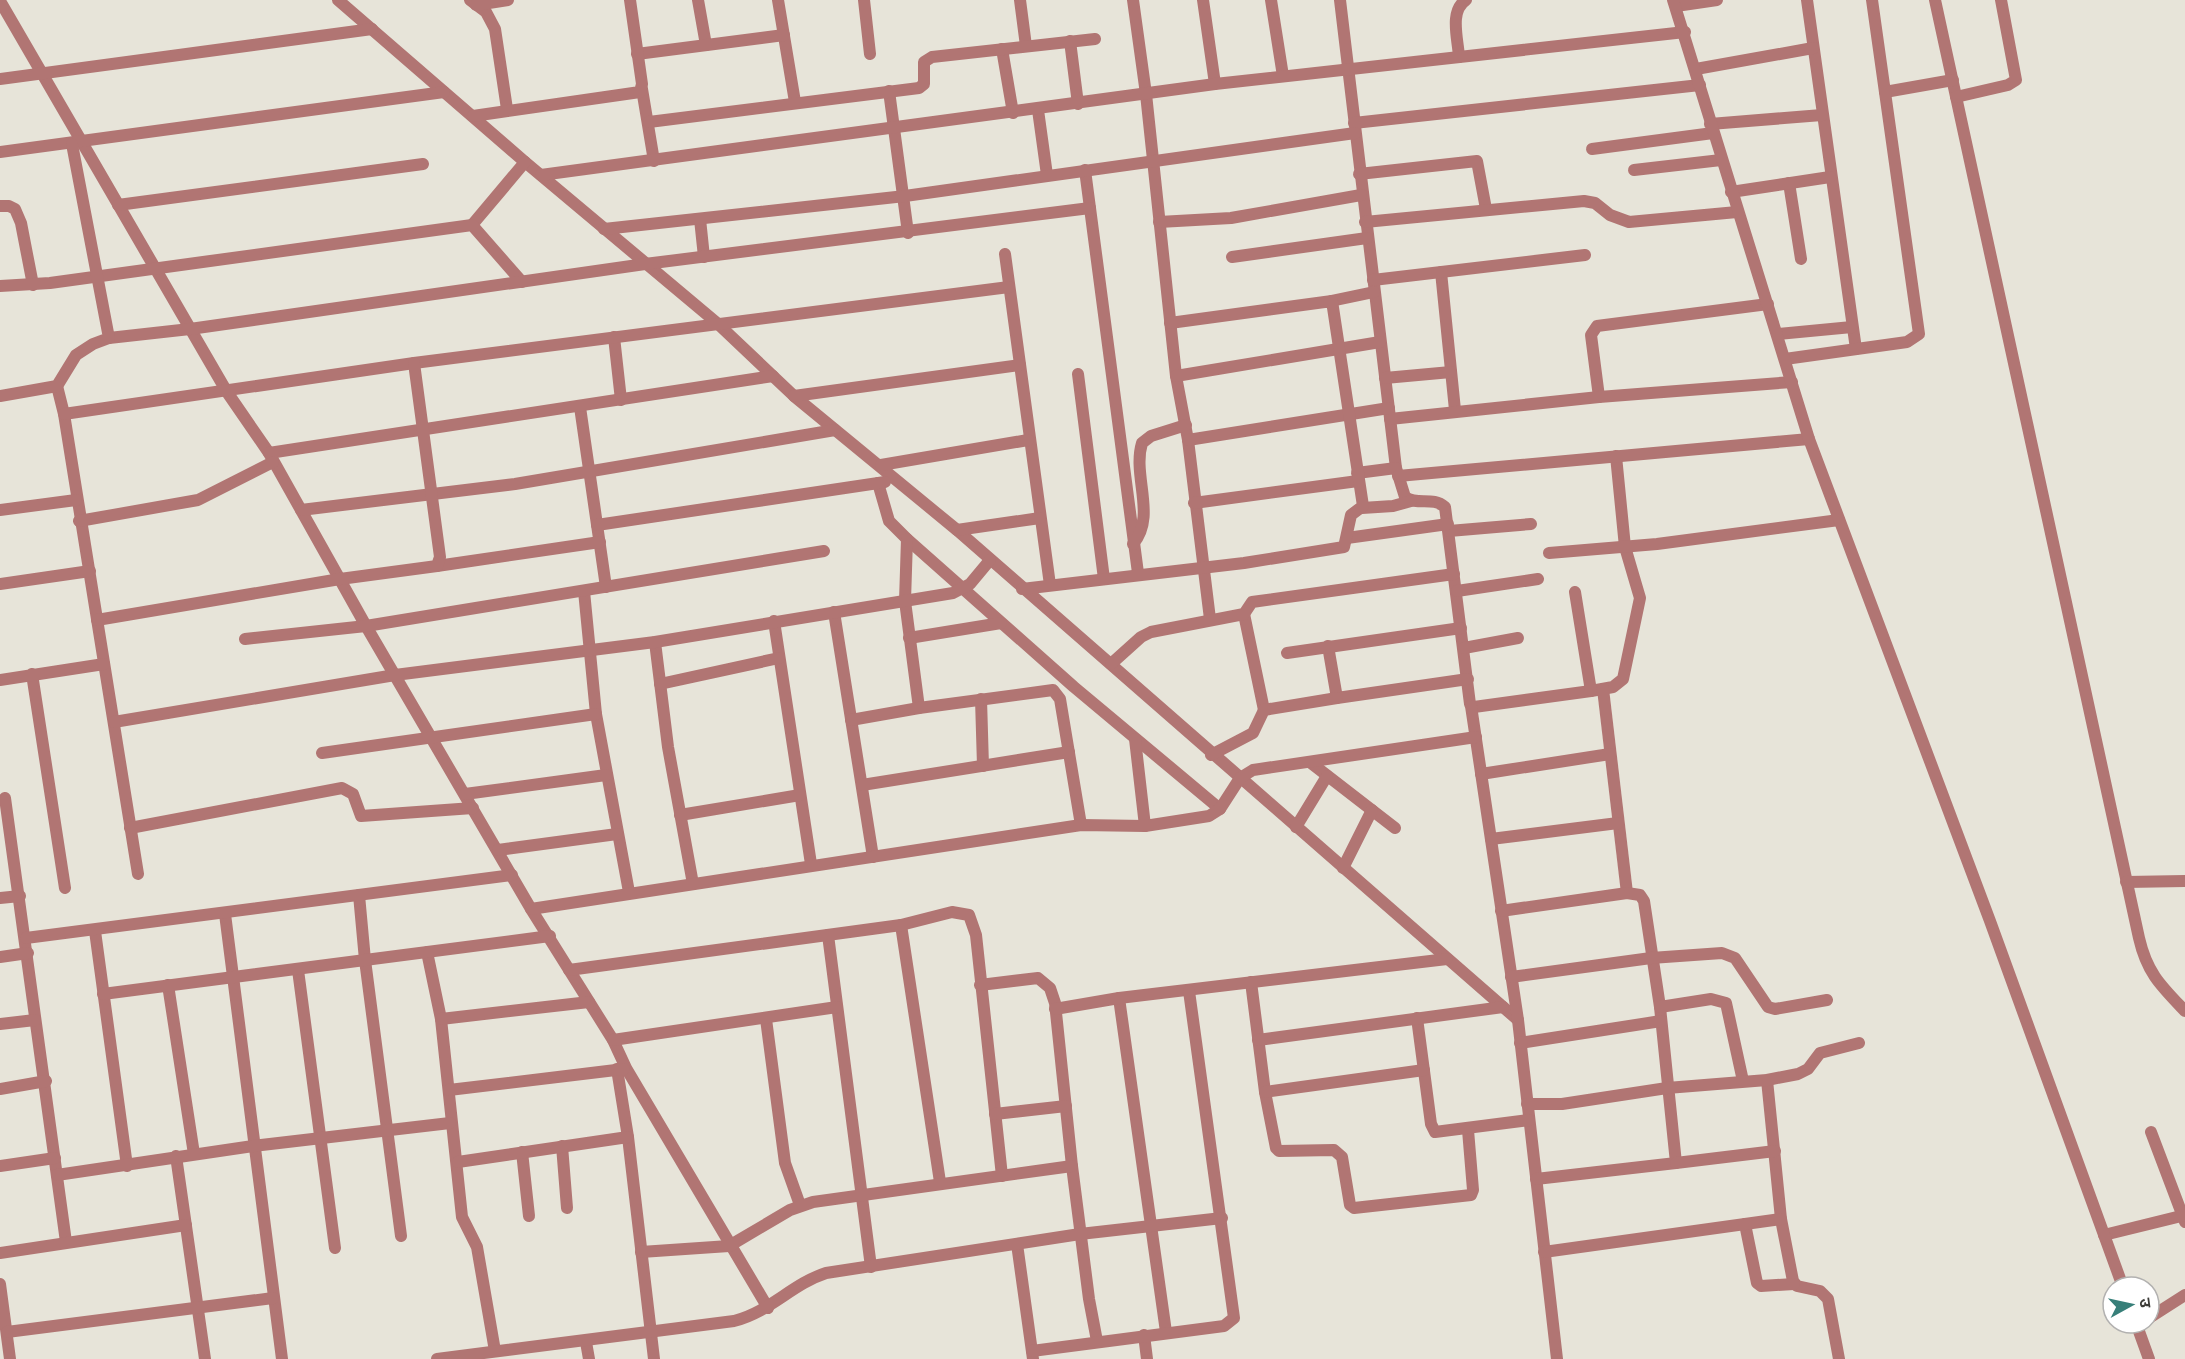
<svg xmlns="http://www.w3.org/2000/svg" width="2185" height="1359" viewBox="0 0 2185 1359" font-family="Montserrat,'Noto Sans Devanagari',sans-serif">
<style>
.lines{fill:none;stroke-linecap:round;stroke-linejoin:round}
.minor{stroke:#b17573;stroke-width:12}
.tertiary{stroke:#b17573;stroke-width:12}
</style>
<rect width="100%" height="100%" fill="#e7e4d9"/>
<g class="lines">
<g class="minor">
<polyline points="338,0 525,162 717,323 794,396 957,530 1518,1020"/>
<polyline points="470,0 486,12 495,29 507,109"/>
<polyline points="698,0 706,45"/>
<polyline points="778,0 795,102"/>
<polyline points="864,0 870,54"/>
<polyline points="1020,0 1026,46"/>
<polyline points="1133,0 1146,94 1176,376 1188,440 1210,619"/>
<polyline points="1203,0 1215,84"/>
<polyline points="1271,0 1283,76"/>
<path d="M1340,0l56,468 9,29c13,9 27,-1 40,10l25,197 4,3 117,-16 22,-4 10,-8 17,-81 -15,-51 -9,-91"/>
<polyline points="1807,0 1856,349"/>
<path d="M1935,0l204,938c8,35 22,48 46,73"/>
<polyline points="0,1 227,392 269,453 366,626 531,909 613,1040 626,1068 768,1308"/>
<polyline points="476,5 508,0"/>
<polyline points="1676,6 1717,0"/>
<polyline points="1070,41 1078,104"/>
<polyline points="1002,49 1013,113"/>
<polyline points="637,54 784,35"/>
<path d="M1459,57c-1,-18 -10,-46 7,-57"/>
<polyline points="1696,69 1813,48"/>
<polyline points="0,79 372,29"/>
<polyline points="642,89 654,161"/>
<polyline points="889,91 908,233"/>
<polyline points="1885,92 1953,80"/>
<polyline points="1956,97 2008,85 2016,80 2001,0"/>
<polyline points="1038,110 1047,175"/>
<polyline points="473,116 640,92 642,84 630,0"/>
<polyline points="649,122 919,88 924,84 924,62 932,57 1095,39"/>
<polyline points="1354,123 1700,85"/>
<polyline points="1710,124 1822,115"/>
<polyline points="1592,149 1713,133"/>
<polyline points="0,152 444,92"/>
<polyline points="1085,170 1138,573"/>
<polyline points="1634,170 1721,160"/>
<polyline points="1359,174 1477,161 1486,209"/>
<polyline points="541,175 1215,84 1685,32"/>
<polyline points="1789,183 1801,259"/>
<polyline points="1731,192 1830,177"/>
<polyline points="118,205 423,164"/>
<polyline points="0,206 9,206 15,209 21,223 33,285"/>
<polyline points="700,219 704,257"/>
<polyline points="1159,222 1231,218 1361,195"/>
<polyline points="1365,222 1584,201 1595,203 1610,215 1629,222 1737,212"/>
<polyline points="472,225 525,162"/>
<polyline points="604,229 905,196 1355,133"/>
<polyline points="1005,254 1050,585"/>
<polyline points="1232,257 1367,238"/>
<polyline points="1441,272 1455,410"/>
<polyline points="1373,280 1585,255"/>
<polyline points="0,286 50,283 472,225 522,282"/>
<polyline points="1331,301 1374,292"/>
<polyline points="1778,334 1852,327"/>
<polyline points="614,337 621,400"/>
<polyline points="109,338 190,329 645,264 1090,208"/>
<polyline points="1785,359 1907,342 1919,334 1872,0"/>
<polyline points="1078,374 1104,579"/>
<polyline points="1176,376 1380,342"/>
<polyline points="1385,378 1451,372"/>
<polyline points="57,386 64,414 138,874"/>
<polyline points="0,396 57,386 76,355 93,344 109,338 72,144"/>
<polyline points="794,396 1020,365"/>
<polyline points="1599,397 1591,335 1597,326 1768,304"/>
<polyline points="580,407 606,587"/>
<polyline points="64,414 414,363 1009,287"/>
<polyline points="1390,419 1599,397 1792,382"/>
<polyline points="1188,440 1389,408"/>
<polyline points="269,453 773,376"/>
<polyline points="881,465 1028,440"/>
<polyline points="1357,473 1396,468"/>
<polyline points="1398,476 1809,439"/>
<polyline points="878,483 889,521 907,539 1074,687 1220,809"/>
<polyline points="1194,503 1358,481"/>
<polyline points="1362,508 1393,506 1411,501"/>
<polyline points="0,510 76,500"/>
<polyline points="301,510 515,484 835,430"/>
<polyline points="79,521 198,500 273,462"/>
<polyline points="597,525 885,482"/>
<polyline points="957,530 1040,518"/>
<polyline points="1449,531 1531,524"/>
<polyline points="1347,538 1448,524"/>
<polyline points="907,539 905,601 919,708"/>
<path d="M1133,544c24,-28 -1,-68 9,-101l9,-7 35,-11"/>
<polyline points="1549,553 1657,544 1839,520"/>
<polyline points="437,566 600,542"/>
<polyline points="0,584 90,571"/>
<polyline points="1022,589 1244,563 1344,547 1351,515 1363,506 1332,301 1170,323"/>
<polyline points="584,591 596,714 629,892"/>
<polyline points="1457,591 1538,579"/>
<polyline points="1575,592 1591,691"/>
<polyline points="834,612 873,857"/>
<polyline points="1244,614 1264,710"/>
<polyline points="97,620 340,579 437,566 440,557 414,363"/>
<polyline points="774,621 811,864"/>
<polyline points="909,638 1001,623"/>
<polyline points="245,639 366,626 824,551"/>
<polyline points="655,642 668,747 693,884"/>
<polyline points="1328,646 1337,698 1468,679"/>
<polyline points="1464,648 1518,638"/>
<polyline points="1287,653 1461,628"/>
<polyline points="1111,664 1141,637 1151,632 1244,614 1252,602 1454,574"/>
<polyline points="32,674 65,888"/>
<polyline points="0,680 104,664"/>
<polyline points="660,684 779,658"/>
<polyline points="1603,689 1627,893"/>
<polyline points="981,699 983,766"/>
<polyline points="1471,706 1518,1020 1557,1359"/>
<polyline points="851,720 919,708 1053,690 1060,699 1081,825"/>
<polyline points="114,722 395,675 655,642 953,593 970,584 990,560"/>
<polyline points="1135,739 1145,826"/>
<polyline points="322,753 596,714"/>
<polyline points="1211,755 1253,733 1264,710 1337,698"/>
<polyline points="1311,763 1395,828"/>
<polyline points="1481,774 1610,754"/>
<polyline points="862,785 1069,752"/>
<polyline points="465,794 606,775"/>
<polyline points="5,798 66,1242"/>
<polyline points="680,815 800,795"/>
<polyline points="1296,827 1327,776"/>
<polyline points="130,828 342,788 353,794 361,816 473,808"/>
<polyline points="1491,839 1618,823"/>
<polyline points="498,850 617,834"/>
<polyline points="1343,868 1372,810"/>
<polyline points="2126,882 2185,881"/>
<polyline points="359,895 365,960 401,1236"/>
<polyline points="0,898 20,896"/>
<polyline points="531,909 1081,825 1145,826 1209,816 1220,809 1240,778 1253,770 1476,737"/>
<polyline points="1501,911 1627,893 1640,895 1644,901 1660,1007 1676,1163 1536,1179"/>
<polyline points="225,914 282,1359"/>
<polyline points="901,925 940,1182"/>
<polyline points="95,931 127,1166"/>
<polyline points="828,935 871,1267"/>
<polyline points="26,938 512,875"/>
<polyline points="427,952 441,1019 462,1217 477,1247 495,1351"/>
<polyline points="0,957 28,953"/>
<polyline points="298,970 335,1248"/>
<polyline points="569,970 901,925 952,912 969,915 976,935 1002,1176"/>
<polyline points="1511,977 1651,958 1722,953 1735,958 1768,1007 1775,1009 1827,1000"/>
<polyline points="1251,982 1265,1092 1276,1148 1279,1151 1334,1150 1342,1157 1350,1205 1354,1208 1471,1195 1473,1190 1468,1130"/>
<polyline points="168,985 194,1154"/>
<polyline points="980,985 1038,978 1050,988 1055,1003 1072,1166 1089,1299 1097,1341"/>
<polyline points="103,994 550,936"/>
<polyline points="1119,998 1166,1332"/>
<polyline points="1660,1007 1711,999 1726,1003 1743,1081"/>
<polyline points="1055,1009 1119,998 1447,959"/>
<polyline points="1417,1018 1431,1124 1435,1132 1529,1120"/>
<polyline points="441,1019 589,1002"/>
<polyline points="766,1019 785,1163 800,1205"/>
<polyline points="0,1024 35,1020"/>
<polyline points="613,1040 837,1007"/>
<polyline points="1258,1040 1503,1007"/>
<polyline points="1520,1043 1661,1021"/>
<polyline points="617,1069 628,1137 654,1359"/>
<polyline points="1767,1080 1781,1219 1793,1281 1797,1286 1820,1291 1828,1299 1839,1359"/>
<polyline points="0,1089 46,1081"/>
<polyline points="449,1090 624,1069"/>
<polyline points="1265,1092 1424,1070"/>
<polyline points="1527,1104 1562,1104 1667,1088 1767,1080 1798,1074 1808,1069 1820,1053 1859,1043"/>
<polyline points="995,1114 1066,1106"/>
<polyline points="2151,1132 2185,1222"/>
<polyline points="562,1146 567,1208"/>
<polyline points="522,1152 529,1216"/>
<polyline points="176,1156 205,1359"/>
<polyline points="458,1162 628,1137"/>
<polyline points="1676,1163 1775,1151"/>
<polyline points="0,1166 55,1158"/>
<polyline points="57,1175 253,1146 450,1123"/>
<polyline points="1745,1224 1757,1283 1761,1286 1794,1284"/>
<polyline points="2104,1235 2185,1215"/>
<polyline points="1017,1244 1033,1359"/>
<polyline points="641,1252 729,1246 790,1210 813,1202 1072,1166"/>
<polyline points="1544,1252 1781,1219"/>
<polyline points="0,1253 186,1225"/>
<polyline points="0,1284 10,1359"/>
<polyline points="2149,1318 2185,1295"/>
<polyline points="7,1332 273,1298"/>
<polyline points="1144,1335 1147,1359"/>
<polyline points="586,1342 589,1359"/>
<polyline points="1032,1351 1224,1326 1234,1318 1189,991"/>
<path d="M437,1359l297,-38c36,-9 58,-37 92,-48l254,-39 142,-16"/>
</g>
<g class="tertiary">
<polyline points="1673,0 1809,439 1990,921 2123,1287"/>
<polyline points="2136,1323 2149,1359"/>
</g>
</g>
<g transform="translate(2131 1305) rotate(82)"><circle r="28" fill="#ffffff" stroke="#b2b1b0" stroke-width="1.5"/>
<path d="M0-4.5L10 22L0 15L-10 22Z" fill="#377f79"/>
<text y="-9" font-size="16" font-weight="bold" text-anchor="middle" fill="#3e3d39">उ</text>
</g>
</svg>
